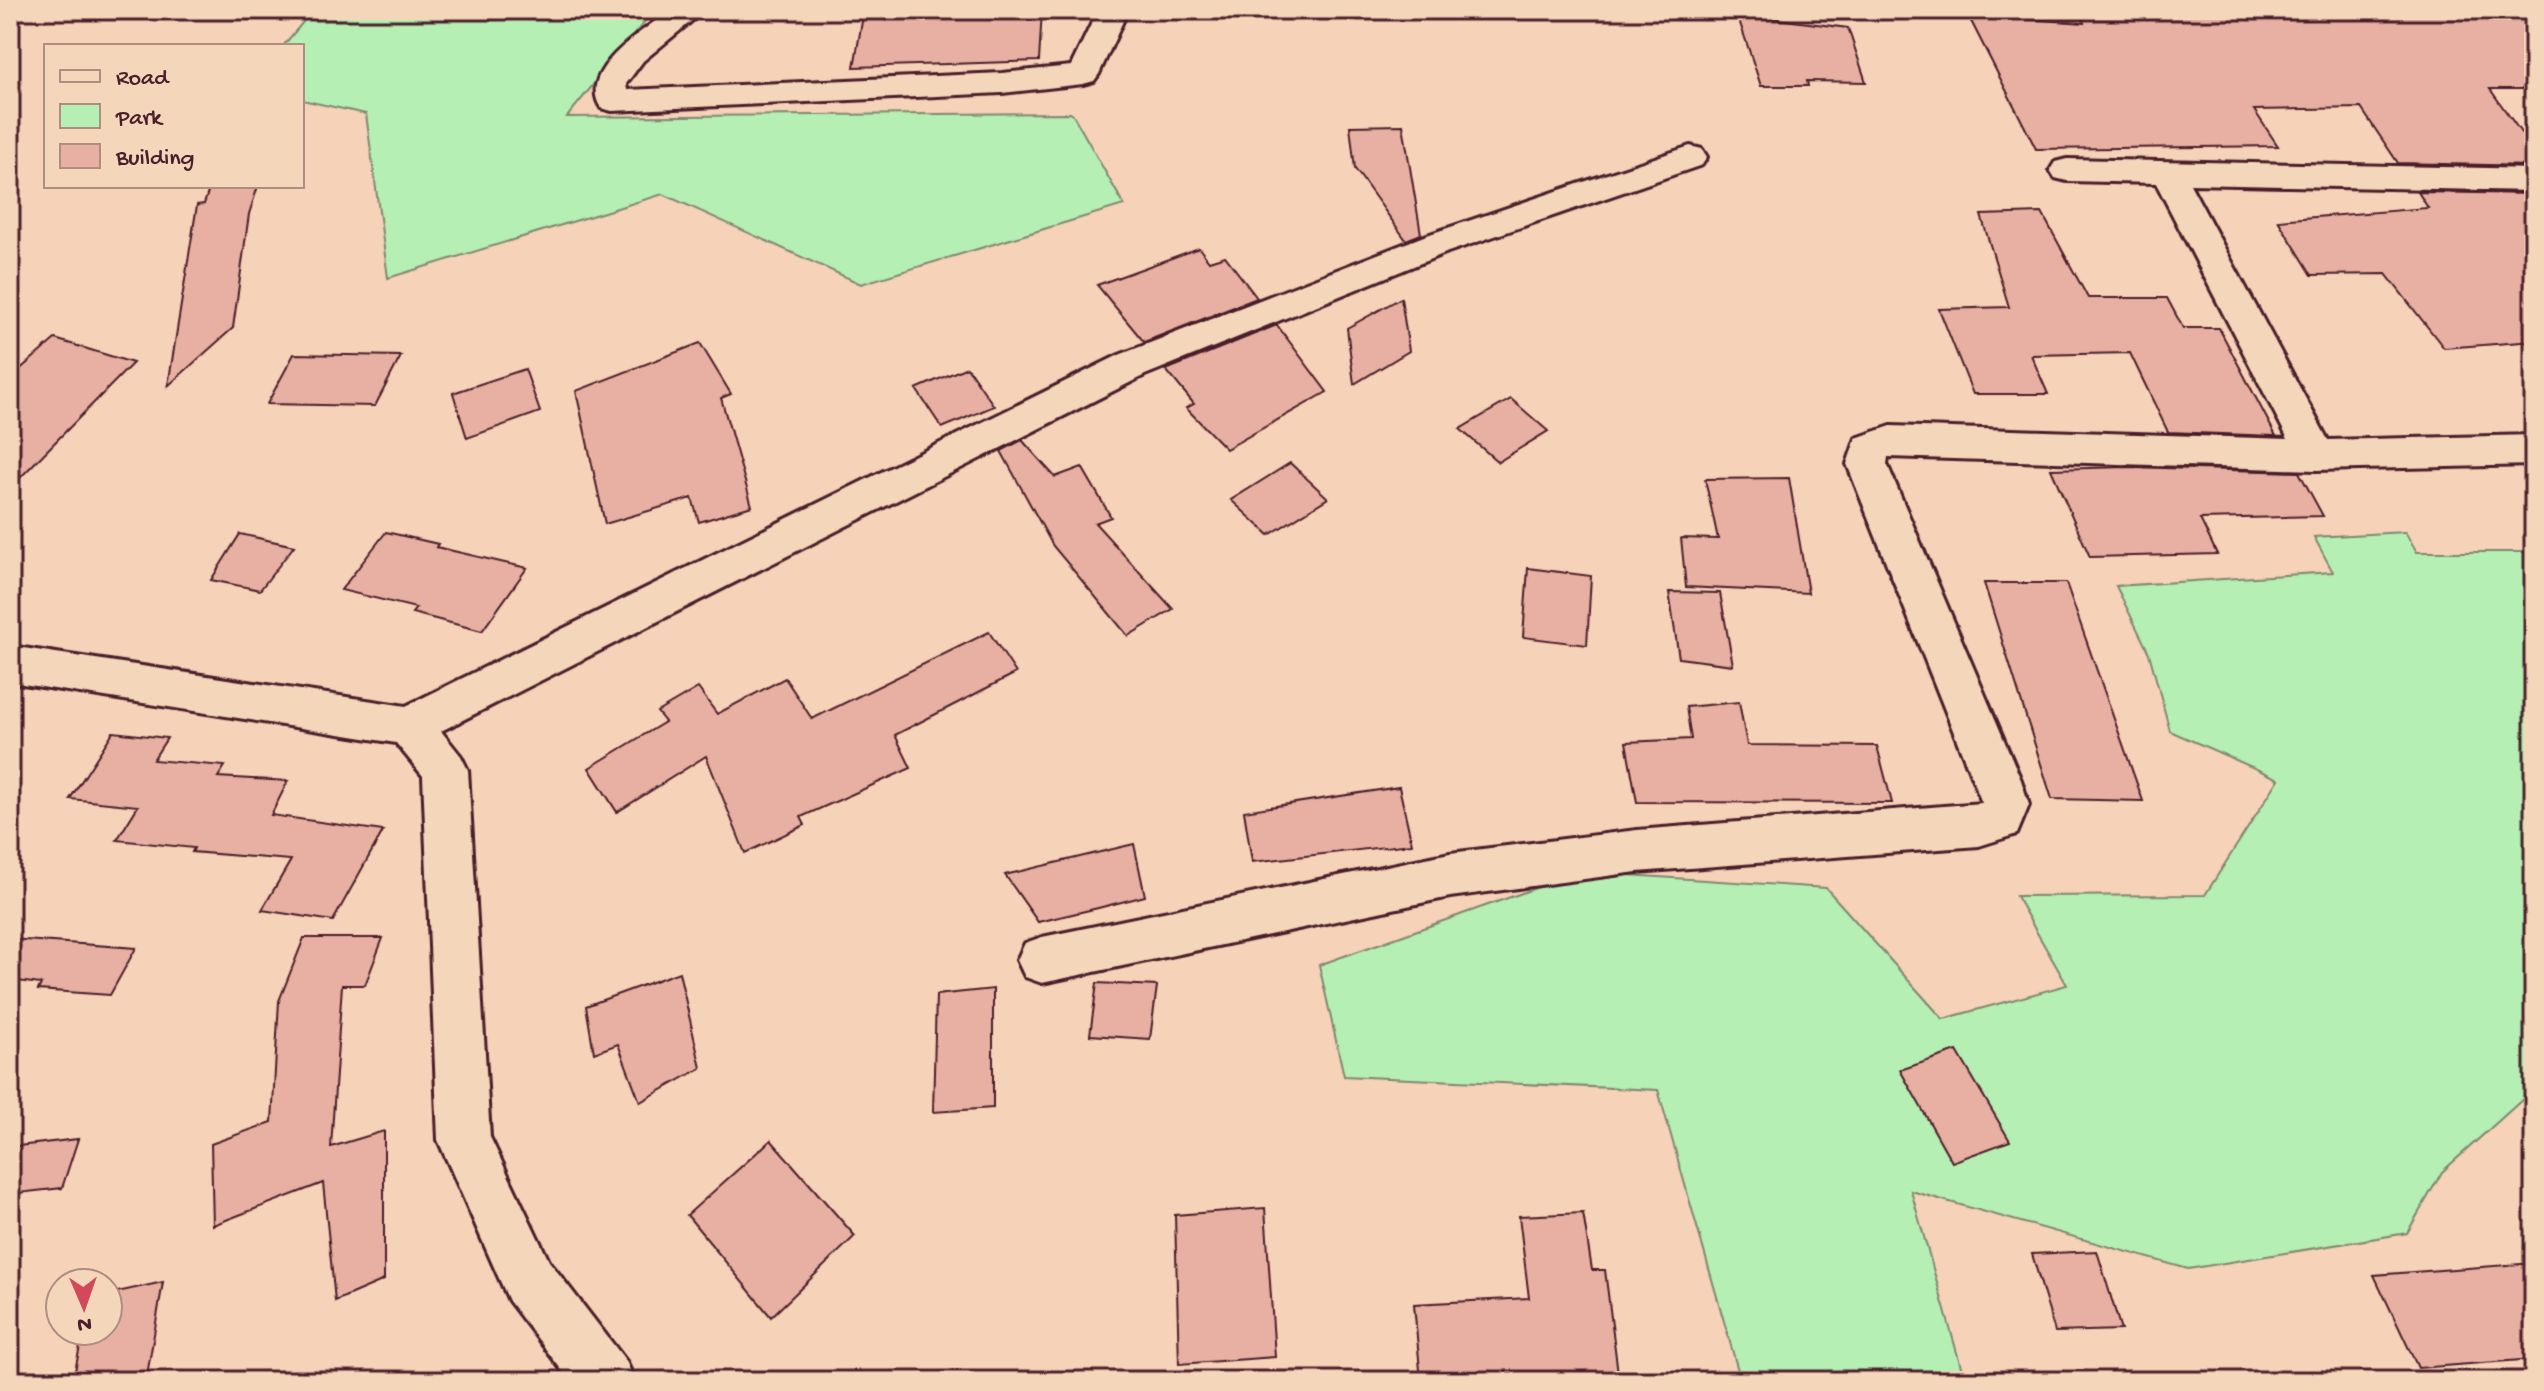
<svg xmlns="http://www.w3.org/2000/svg" width="2544" height="1391" viewBox="0 0 2544 1391" font-family="'Gochi Hand',sans-serif">
<style>
.green{fill:#b5efb4;stroke:#808770;stroke-width:2}
.building{fill:#e8b0a2;stroke:#4a1f2b;stroke-width:2}
.lines{fill:none;stroke-linecap:round;stroke-linejoin:round}
.minor-casing{stroke:#4a1f2b;stroke-width:6}
.minor{fill:#f4d7ba;fill-rule:evenodd}
</style>
<rect width="100%" height="100%" fill="#f5d2b8"/>
<filter id="ink" filterUnits="userSpaceOnUse"><feTurbulence type="fractalNoise" baseFrequency=".0125" numOctaves="2"/><feDisplacementMap in="SourceGraphic" scale="16" xChannelSelector="R" yChannelSelector="G"/><feConvolveMatrix kernelMatrix="1 2 1 2 8 2 1 2 1" color-interpolation-filters="sRGB"/></filter>
<g filter="url(#ink)">
<g class="green">
<polygon points="313,10 654,10 567,117 1072,113 1124,205 861,284 663,194 388,278 366,114 302,100 302,46 283,46"/>
<polygon points="2405,532 2417,552 2534,552 2534,1089 2442,1172 2407,1233 2188,1269 1911,1191 1965,1381 1741,1381 1658,1090 1344,1076 1319,965 1581,872 1826,888 1943,1019 2067,985 2016,896 2205,895 2279,779 2170,731 2149,653 2116,586 2333,572 2314,537"/>
</g>
<g class="building">
<polygon points="864,10 1042,10 1039,61 854,67"/>
<polygon points="2080,10 2534,10 2534,89 2490,89 2534,151 2534,166 2398,163 2361,108 2254,110 2278,146 2036,149 1968,15 2084,23"/>
<polygon points="1737,14 1848,28 1866,82 1807,81 1808,86 1761,86"/>
<polygon points="1403,125 1421,234 1406,240 1355,169 1350,126"/>
<polygon points="210,186 258,186 249,214 233,328 168,386 197,205 204,204"/>
<polygon points="2418,192 2534,194 2534,341 2444,348 2386,274 2312,275 2278,220 2428,208"/>
<polygon points="2042,213 2088,298 2167,298 2183,328 2219,328 2276,436 2168,432 2130,353 2031,355 2048,394 1973,394 1939,309 2009,307 1981,215"/>
<polygon points="1199,248 1209,261 1225,256 1257,298 1144,342 1097,285"/>
<polygon points="1401,298 1409,351 1354,384 1347,328"/>
<polygon points="1277,325 1327,392 1226,449 1186,408 1194,404 1166,370"/>
<polygon points="55,339 133,363 10,488 10,378"/>
<polygon points="700,343 731,394 721,398 752,506 699,522 692,498 605,524 576,391"/>
<polygon points="294,354 401,356 375,406 267,404"/>
<polygon points="967,367 994,406 942,428 916,389"/>
<polygon points="525,369 540,412 467,438 453,393"/>
<polygon points="1511,399 1548,431 1498,462 1460,429"/>
<polygon points="1022,440 1055,477 1082,467 1111,517 1095,523 1173,609 1128,636 1053,546 1001,451"/>
<polygon points="1290,463 1328,498 1269,535 1231,500"/>
<polygon points="2128,467 2299,472 2323,516 2200,519 2217,554 2090,557 2051,469"/>
<polygon points="1789,478 1808,593 1686,587 1681,538 1718,539 1705,479"/>
<polygon points="386,532 438,544 436,547 527,568 482,631 412,613 416,608 341,590"/>
<polygon points="240,534 294,546 260,590 211,580"/>
<polygon points="1528,568 1591,576 1587,645 1523,637"/>
<polygon points="1984,583 2066,583 2143,801 2052,799"/>
<polygon points="1669,592 1720,593 1733,665 1679,658"/>
<polygon points="989,632 1016,673 895,735 911,768 801,817 805,825 745,853 706,756 617,812 589,768 665,722 657,712 698,688 717,714 785,678 812,719"/>
<polygon points="1739,702 1747,745 1877,746 1892,803 1637,802 1626,742 1691,739 1686,707"/>
<polygon points="113,732 167,738 153,760 225,766 218,777 288,781 271,815 383,831 333,921 262,910 291,860 192,852 194,848 117,840 138,806 70,799"/>
<polygon points="1399,787 1412,844 1252,862 1244,811"/>
<polygon points="1134,844 1145,896 1098,908 1038,922 1005,875"/>
<polygon points="304,938 383,938 365,985 342,985 331,1147 384,1131 384,1280 335,1301 323,1183 213,1225 211,1144 272,1122 279,1001"/>
<polygon points="10,939 136,948 110,995 38,990 41,984 10,980"/>
<polygon points="679,972 701,1068 640,1102 618,1044 594,1053 586,1006"/>
<polygon points="1097,983 1157,986 1150,1039 1090,1035"/>
<polygon points="993,989 993,1108 933,1112 936,995"/>
<polygon points="1957,1051 2010,1141 1952,1162 1900,1070"/>
<polygon points="78,1139 62,1188 10,1194 10,1147"/>
<polygon points="771,1140 855,1236 771,1317 687,1215"/>
<polygon points="1265,1208 1275,1357 1179,1364 1175,1215"/>
<polygon points="1583,1213 1592,1270 1605,1270 1619,1381 1421,1381 1414,1304 1529,1298 1519,1216"/>
<polygon points="2097,1251 2121,1330 2055,1332 2032,1254"/>
<polygon points="2534,1263 2534,1359 2418,1368 2374,1275"/>
<polygon points="163,1282 146,1381 73,1381 83,1331 108,1331 108,1294"/>
</g>
<g class="lines">
<defs>
<g id="minor">
<path d="M671,10h34l-62,51 -17,23 1,6 375,-17 69,-7 27,-56h30l-29,64 -5,7 -11,3 -81,9 -390,18 -11,-3c-25,-37 44,-79 70,-98z"/>
<polygon points="1690,146 1702,149 1707,157 1702,165 1448,252 1145,375 441,731 461,756 468,770 490,1137 549,1261 626,1361 635,1381 570,1381 509,1301 438,1140 423,776 396,743 10,682 10,646 406,706 1119,355 1424,236"/>
<polygon points="2067,159 2534,169 2534,191 2190,184 2328,440 2534,435 2534,465 2316,470 1888,457 1887,464 2021,780 2029,805 2017,834 1979,846 1637,872 1450,897 1042,983 1025,977 1017,960 1025,943 1042,937 1450,853 1637,830 1982,803 1847,464 1856,438 1891,426 2288,439 2156,183 2067,181 2055,178 2050,170 2055,162"/>
</g>
</defs>
<use href="#minor" class="minor-casing"/>
<use href="#minor" class="minor"/>
</g>
</g>
<rect width="2544" height="1391" fill="none" stroke="#f4d7ba" stroke-width="40"/>
<rect x="20" y="20" width="2504" height="1351" fill="none" stroke="#4a1f2b" stroke-width="3" filter="url(#ink)"/>
<rect x="44" y="44" width="260" height="144" fill="#f4d7ba" stroke="#b08d81" stroke-width="2"/>
<rect x="60" y="70" width="40" height="12" fill="#f4d7ba" stroke="#b08d81" stroke-width="2"/>
<text x="116" y="84" font-size="24" fill="#4a1f2b">Road</text>
<rect x="60" y="104" width="40" height="24" fill="#b5efb4" stroke="#b08d81" stroke-width="2"/>
<text x="116" y="124" font-size="24" fill="#4a1f2b">Park</text>
<rect x="60" y="144" width="40" height="24" fill="#e8b0a2" stroke="#b08d81" stroke-width="2"/>
<text x="116" y="164" font-size="24" fill="#4a1f2b">Building</text>
<g transform="translate(84 1307) rotate(178)"><circle r="38" fill="#f4d7ba" stroke="#b08d81" stroke-width="2"/>
<path d="M0-6L14 30L0 20L-14 30Z" fill="#d1495b"/>
<text y="-12" font-size="22" font-weight="bold" text-anchor="middle" fill="#4a1f2b">N</text>
</g>
</svg>
